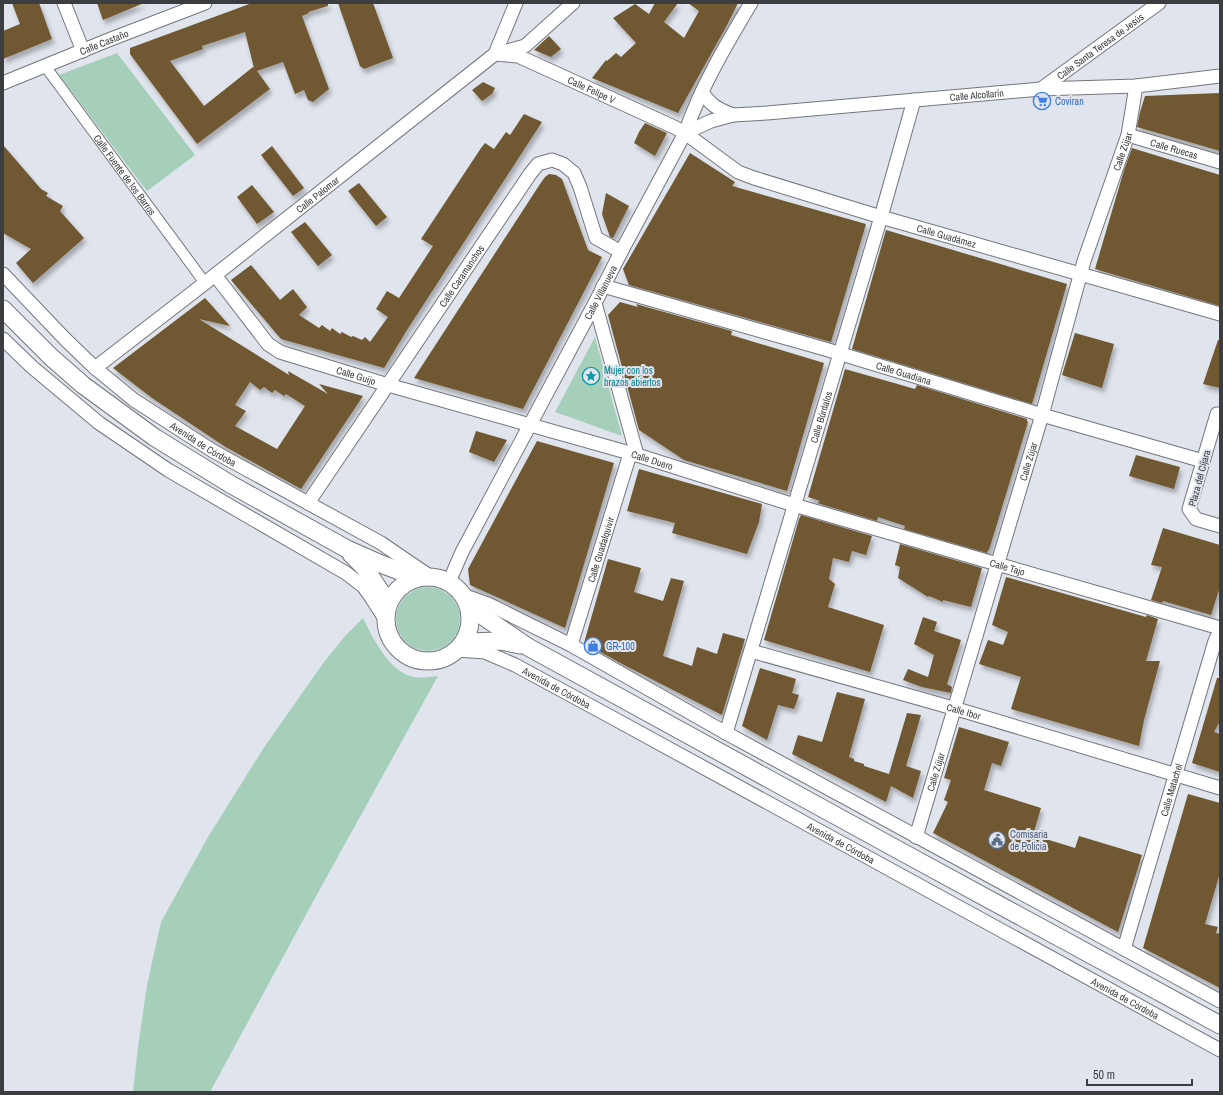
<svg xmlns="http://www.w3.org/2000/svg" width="1223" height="1095" viewBox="0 0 1223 1095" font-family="'Archivo Narrow',sans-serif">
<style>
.green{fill:#a6cfba}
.building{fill:#705931;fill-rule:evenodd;filter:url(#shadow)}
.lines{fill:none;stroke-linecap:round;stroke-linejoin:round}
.pedestrian-casing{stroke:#72767d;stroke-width:12}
.minor-casing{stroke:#72767d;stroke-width:15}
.tertiary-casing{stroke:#72767d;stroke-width:19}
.pedestrian{stroke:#fff;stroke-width:10}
.minor{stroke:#fff;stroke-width:13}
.tertiary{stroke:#fff;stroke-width:17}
.labels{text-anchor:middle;stroke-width:4;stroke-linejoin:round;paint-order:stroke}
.street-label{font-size:10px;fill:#3b3d40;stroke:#e0e4ec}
.shop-label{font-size:10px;fill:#366cbe;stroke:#e0e4ec;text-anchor:start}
.culture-label{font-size:10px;fill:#0d838f;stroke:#e0e4ec;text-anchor:start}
.service-label{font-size:10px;fill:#4e5e75;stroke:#e0e4ec;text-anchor:start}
</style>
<defs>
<filter id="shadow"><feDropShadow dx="2.5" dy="4.5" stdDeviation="2" flood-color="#0004"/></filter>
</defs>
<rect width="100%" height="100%" fill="#e0e4ec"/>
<g class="green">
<polygon points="117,53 195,155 147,191 59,75"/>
<polygon points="595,337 622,436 555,412"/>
<circle cx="428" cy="619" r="32"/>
<path d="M363,618c10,20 24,50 47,58 9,3 19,1 28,0l-123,222 -105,194h-77l5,-45 9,-62 14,-63 47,-85 55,-88 61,-87 21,-26z"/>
</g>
<g class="building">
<polygon points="12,3 39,3 52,39 3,59 3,31 20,24"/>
<polygon points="97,3 144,3 103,20"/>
<path d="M252,3h76v3l-20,6 1,1 -7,3 27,73 -16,13 -5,-2 -4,-10 -9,4 -12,-32 -26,9 13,18 -73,55 -67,-90v-6zM245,32l9,36 -1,-1 -49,39 -34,-45 33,-12 -1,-3z"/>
<polygon points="338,3 373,3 393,58 364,69 360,66"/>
<polygon points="655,3 678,3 664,22 684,38 699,11 688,3 738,3 726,27 678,113 592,78 606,60 607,61 616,53 621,57 636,43 613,18 635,4 649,14"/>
<polygon points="549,36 561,49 551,57 534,50"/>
<polygon points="483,82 495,88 492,94 482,101 472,90"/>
<polygon points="1220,93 1220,151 1137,127 1140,112 1145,96"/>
<polygon points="524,114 542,122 407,330 384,368 281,339 231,280 251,265 280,300 293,289 307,307 299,315 319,328 322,325 330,331 332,328 340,334 342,332 351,337 353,336 362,340 365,337 370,342 388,317 376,309 387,291 399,298 433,246 421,239 481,148 485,143 494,149 506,132 510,135"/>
<polygon points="645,123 667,133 655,156 634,143 639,132"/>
<polygon points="3,145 41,189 48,193 46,196 63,206 60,211 84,238 33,283 16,263 31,249 3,233"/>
<polygon points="272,146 304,188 293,196 261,155"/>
<polygon points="1132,148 1220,175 1220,306 1095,269 1124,170"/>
<polygon points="690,153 735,182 732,186 866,224 831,342 629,285 623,269"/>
<polygon points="549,174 556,175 562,179 588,250 602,257 523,409 414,378 540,184 545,177"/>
<polygon points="359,183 387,217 376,226 348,191"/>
<polygon points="252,185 274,212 257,224 237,197"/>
<polygon points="606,193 629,206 613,238 610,237 602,214"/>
<polygon points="305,222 332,255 318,266 291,232"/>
<polygon points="886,230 1067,284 1032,404 852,349"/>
<path d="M205,298l25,28 -31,-7 90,56 -1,-4 40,23 -9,-10 44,12 -62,93 -77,-43 -72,-48 -39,-30zM250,382l10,8 4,-3 8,6 3,-3 9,6 2,-2 19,12 -28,43 -42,-23 11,-15 -11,-6z"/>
<polygon points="620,302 638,307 636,304 732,331 731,335 824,363 787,491 684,460 639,430 608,315"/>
<polygon points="1075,333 1114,344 1102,388 1062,375"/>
<polygon points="1218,340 1220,340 1220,388 1203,384"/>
<polygon points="845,369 915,389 917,385 1027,419 1027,421 1028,422 989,550 988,550 987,553 904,529 905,526 878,517 877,521 817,503 820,501 808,497"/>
<polygon points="476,431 507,440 494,462 469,452"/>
<polygon points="537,441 614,463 565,628 470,585 468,569"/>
<polygon points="1136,455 1180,467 1174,489 1129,476"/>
<polygon points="639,469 762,504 759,522 747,554 672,533 675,523 627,511"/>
<polygon points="801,515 872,536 866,555 852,551 849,562 833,558 829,579 835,584 828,607 884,625 870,672 764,640 799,519"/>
<polygon points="1163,528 1220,545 1220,587 1211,615 1163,601 1162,603 1151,600 1162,567 1151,565"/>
<polygon points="900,544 982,568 971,607 943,600 943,602 929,596 928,597 898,578 900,567 895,565"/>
<polygon points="608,559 641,568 634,592 663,601 671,578 684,581 663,656 692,666 697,647 717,654 723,633 745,639 722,715 624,665 584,643"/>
<polygon points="1006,577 1146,617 1147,615 1158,619 1146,661 1160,661 1144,720 1139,746 1011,709 1021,677 979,664 988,640 1003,645 1008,632 992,625"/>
<polygon points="923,617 937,622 934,631 961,640 947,684 952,687 951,693 922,687 903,680 908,669 928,677 934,655 914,644"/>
<polygon points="760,668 796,679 792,693 799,695 794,709 778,705 767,740 742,726"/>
<polygon points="1217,678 1220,678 1220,721 1214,732 1220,734 1220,772 1192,763"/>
<polygon points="837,692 865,699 849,757 854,759 854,761 864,764 864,766 889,774 907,713 921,715 906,766 921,771 913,798 891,786 886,802 792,754 798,735 822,742"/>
<polygon points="959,727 1009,742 1001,766 992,763 984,790 1041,808 1033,835 1075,848 1079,836 1142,855 1118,932 933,833 948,802 944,800 951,780 944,778"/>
<polygon points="1188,794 1220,803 1220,873 1205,924 1218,927 1216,933 1220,934 1220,988 1143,948"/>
</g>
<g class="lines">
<defs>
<g id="pedestrian">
<path id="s1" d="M45,66l160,217"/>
</g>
<g id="minor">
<polyline points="64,3 83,51"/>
<polyline points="504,52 525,46 573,3"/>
<path id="s2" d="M495,54l23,2 156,71 11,6 53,39 16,6 127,39 339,97"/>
<path id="s3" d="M3,83l108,-44 94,-36"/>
<path id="s4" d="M1041,89l118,-86"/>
<path d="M702,92c9,14 16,17 31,23"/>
<path id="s5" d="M685,133l26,-12 22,-6 34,-2 274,-24 95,-3 84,-10"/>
<path id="s6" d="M1128,135l92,27"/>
<path id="s7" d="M3,274l62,65 30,29 39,32 79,51 168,92 50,34"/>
<path id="s8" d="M215,275l53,69 12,8 108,33 249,70 157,50 203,59 223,64"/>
<path id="s9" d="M603,286l222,63 217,66 161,46"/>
<polyline points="595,303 637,455"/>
<polyline points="3,339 32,367 99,423 168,470 346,573 363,586 371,597 385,619"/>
<path id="s10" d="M95,368l110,-85 290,-229 21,-51"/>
<polyline points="1220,414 1217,414 1189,509 1196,519 1220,526"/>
<path id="s11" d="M308,503l222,-329 8,-10 14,-4 11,4 11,9 6,14 16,51 25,14"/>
<path id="s12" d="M449,582l13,-30 133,-249 26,-51 64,-119c16,-46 41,-88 66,-130"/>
<polyline points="463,595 488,604 571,645 726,733 1220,1001"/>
<path id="s13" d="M571,645l59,-191"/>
<path id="s14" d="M457,650l28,2 30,13 98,53 607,332"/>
<path id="s15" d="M751,651l216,61 253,76"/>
<path id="s16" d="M726,733l155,-516 33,-117"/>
<path id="s17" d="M916,837l126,-422 42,-154 44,-126 8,-49"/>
<path id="s18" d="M1124,949l91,-308 5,-10"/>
</g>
<g id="tertiary">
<polyline points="3,309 51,357 83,385 154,437 230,484 347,549 381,564 418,578"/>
<polyline points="351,554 365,568 388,603"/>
<circle cx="428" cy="619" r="42"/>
<polyline points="468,606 528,647 913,858 1220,1025"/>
<polyline points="464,642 501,641 520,645"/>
</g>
</defs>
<use href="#pedestrian" class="pedestrian-casing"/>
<use href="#minor" class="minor-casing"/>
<use href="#tertiary" class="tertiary-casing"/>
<use href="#pedestrian" class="pedestrian"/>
<use href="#minor" class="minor"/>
<use href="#tertiary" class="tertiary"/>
</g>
<defs>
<symbol id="supermarket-ring" viewBox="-11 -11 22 22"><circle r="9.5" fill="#e0e4ec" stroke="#3f7fe0" stroke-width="1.5"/><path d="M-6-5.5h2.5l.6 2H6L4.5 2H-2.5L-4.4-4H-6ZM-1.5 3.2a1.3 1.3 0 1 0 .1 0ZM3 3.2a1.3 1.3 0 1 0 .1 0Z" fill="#3f7fe0"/></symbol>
<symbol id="sight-ring" viewBox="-11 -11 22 22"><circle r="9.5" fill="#e0e4ec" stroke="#0f9aa8" stroke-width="1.5"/><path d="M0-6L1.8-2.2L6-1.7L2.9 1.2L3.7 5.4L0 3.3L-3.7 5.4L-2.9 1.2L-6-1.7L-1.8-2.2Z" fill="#0f9aa8"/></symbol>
<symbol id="shop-ring" viewBox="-11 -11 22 22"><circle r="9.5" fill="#e0e4ec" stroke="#3f7fe0" stroke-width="1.5"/><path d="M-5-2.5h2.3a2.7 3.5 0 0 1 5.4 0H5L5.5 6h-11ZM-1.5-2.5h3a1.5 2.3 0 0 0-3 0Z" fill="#3f7fe0"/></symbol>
<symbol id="civic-ring" viewBox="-11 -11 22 22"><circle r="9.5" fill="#e0e4ec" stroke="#5c6f8a" stroke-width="1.5"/><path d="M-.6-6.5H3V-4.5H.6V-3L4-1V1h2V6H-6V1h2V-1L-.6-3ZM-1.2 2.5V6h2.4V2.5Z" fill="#5c6f8a"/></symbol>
</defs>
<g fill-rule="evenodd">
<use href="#supermarket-ring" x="1032" y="91" width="20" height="20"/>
<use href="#sight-ring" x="581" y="366" width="20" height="20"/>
<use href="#shop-ring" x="583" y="636" width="20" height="20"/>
<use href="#civic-ring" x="987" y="830" width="20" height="20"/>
</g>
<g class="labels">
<g class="street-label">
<text dy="4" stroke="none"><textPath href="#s3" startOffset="109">Calle Castaño</textPath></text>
<text dy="4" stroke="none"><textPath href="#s4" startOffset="73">Calle Santa Teresa de Jesús</textPath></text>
<text dy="4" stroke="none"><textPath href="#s2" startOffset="104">Calle Felipe V</textPath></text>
<text dy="4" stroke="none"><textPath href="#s5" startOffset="296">Calle Alcollarín</textPath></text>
<text dy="4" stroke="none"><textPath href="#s6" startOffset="48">Calle Ruecas</textPath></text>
<text dy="4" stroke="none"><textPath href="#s17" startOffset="716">Calle Zújar</textPath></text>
<text dy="4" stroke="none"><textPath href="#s1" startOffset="135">Calle Fuente de los Barros</textPath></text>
<text dy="4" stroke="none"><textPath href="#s10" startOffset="282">Calle Palomar</textPath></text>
<text dy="4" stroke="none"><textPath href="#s2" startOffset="491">Calle Guadámez</textPath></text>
<text dy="4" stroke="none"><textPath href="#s11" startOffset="274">Calle Caramanchos</textPath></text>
<text dy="4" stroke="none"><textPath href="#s12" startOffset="327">Calle Villanueva</textPath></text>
<text dy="4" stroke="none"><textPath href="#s9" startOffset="313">Calle Guadiana</textPath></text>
<text dy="4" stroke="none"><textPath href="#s8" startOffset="181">Calle Guijo</textPath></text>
<text dy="4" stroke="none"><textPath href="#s16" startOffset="330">Calle Búrdalos</textPath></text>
<text dy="4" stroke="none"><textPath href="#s7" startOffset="264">Avenida de Córdoba</textPath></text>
<text dy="4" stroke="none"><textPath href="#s8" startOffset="489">Calle Duero</textPath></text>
<text dy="4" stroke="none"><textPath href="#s17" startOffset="392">Calle Zújar</textPath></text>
<text transform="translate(1199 478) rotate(-75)" y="4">Plaza del Cíjara</text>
<text dy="4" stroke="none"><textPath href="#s13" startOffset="100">Calle Guadalquivir</textPath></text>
<text dy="4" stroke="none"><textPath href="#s8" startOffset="860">Calle Tajo</textPath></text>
<text dy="4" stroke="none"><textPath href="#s14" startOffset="108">Avenida de Córdoba</textPath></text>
<text dy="4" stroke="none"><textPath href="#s15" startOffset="221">Calle Ibor</textPath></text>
<text dy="4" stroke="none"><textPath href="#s17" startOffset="68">Calle Zújar</textPath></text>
<text dy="4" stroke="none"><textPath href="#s18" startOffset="166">Calle Matachel</textPath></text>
<text dy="4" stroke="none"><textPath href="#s14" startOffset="432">Avenida de Córdoba</textPath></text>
<text dy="4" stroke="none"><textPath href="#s14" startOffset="756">Avenida de Córdoba</textPath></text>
</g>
<g class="shop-label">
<text x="1055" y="105">Coviran</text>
<text x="606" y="650">GR-100</text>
</g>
<g class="culture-label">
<text x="604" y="374">Mujer con los<tspan x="604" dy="12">brazos abiertos</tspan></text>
</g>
<g class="service-label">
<text x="1010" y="838">Comisaria<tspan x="1010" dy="12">de Policia</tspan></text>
</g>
</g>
<rect width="1223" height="1095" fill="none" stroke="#3b3d40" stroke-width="8"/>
<path d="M1087 1079v6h105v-6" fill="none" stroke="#3b3d40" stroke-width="2"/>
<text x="1093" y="1079" font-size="12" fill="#3b3d40" stroke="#e0e4ec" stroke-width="3" paint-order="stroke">50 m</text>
</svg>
